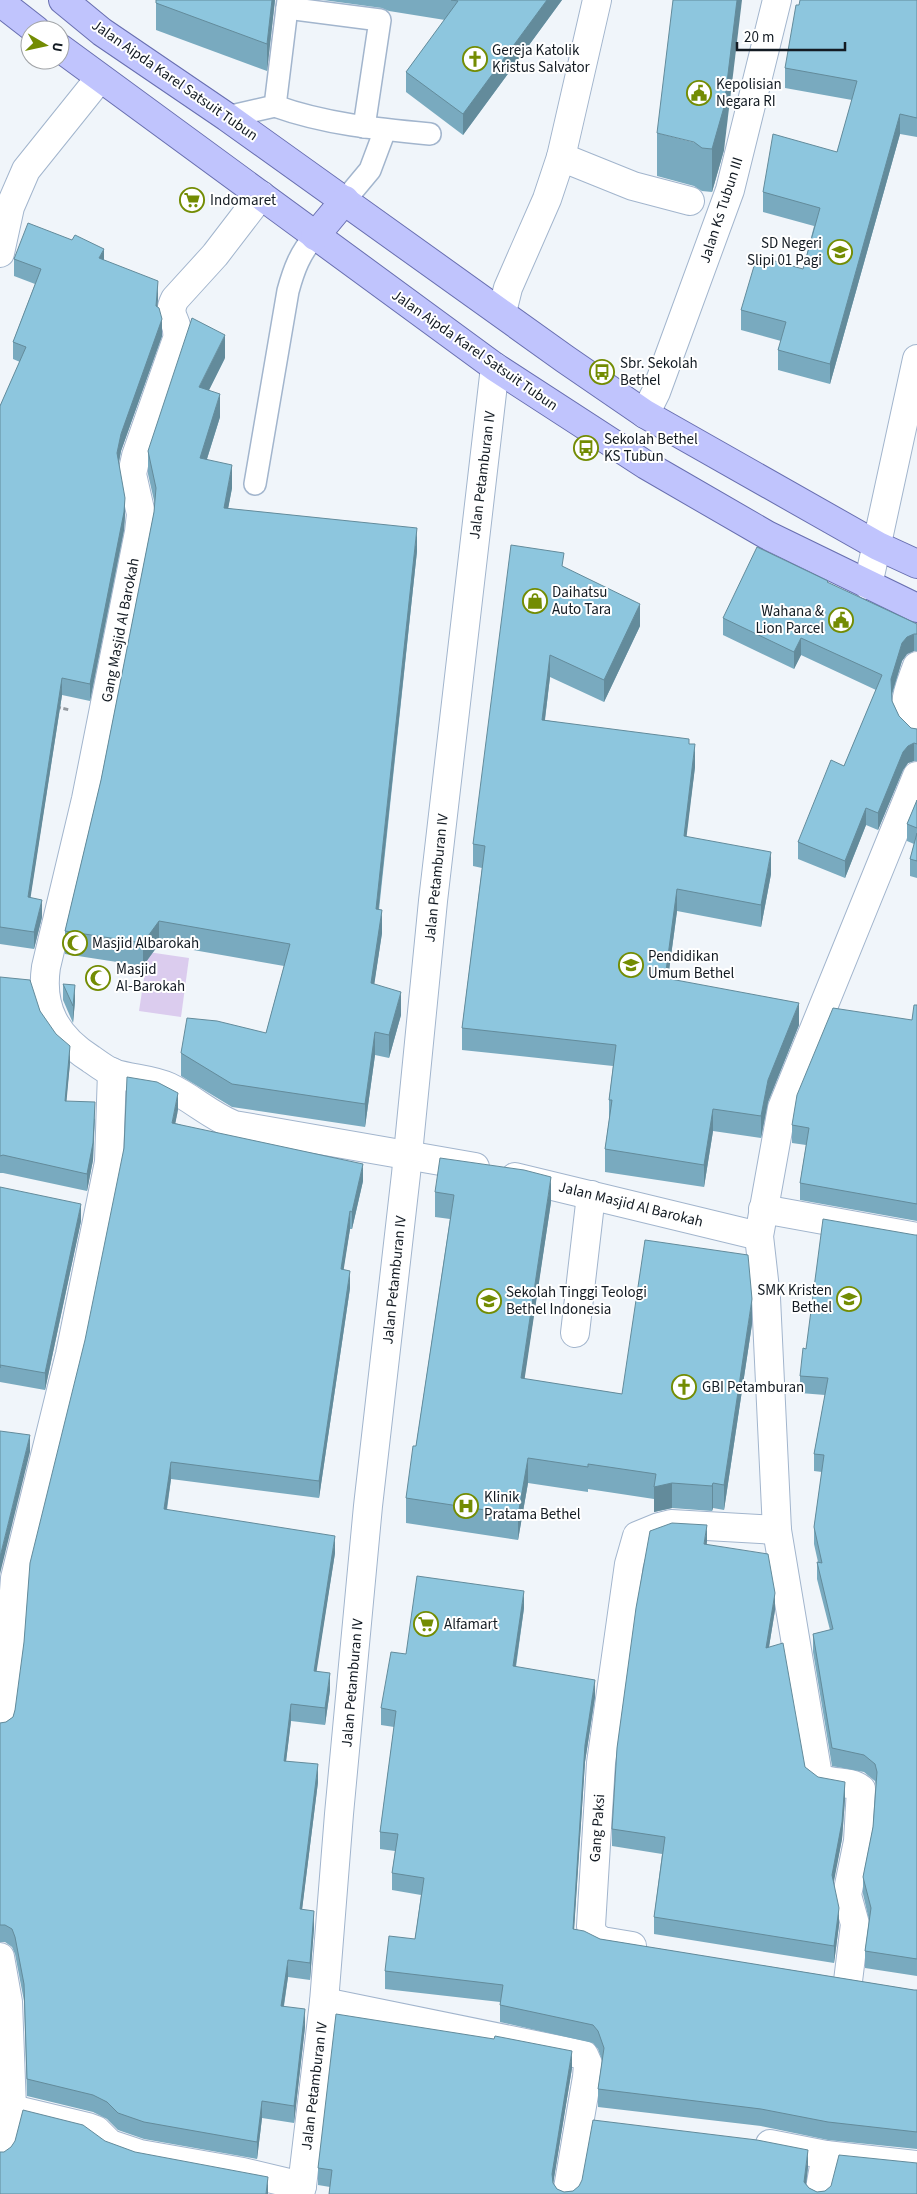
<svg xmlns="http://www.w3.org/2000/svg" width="917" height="2194" viewBox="0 0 917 2194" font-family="'Source Sans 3',sans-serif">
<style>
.pitch{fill:#dbccee}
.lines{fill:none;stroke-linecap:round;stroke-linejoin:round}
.lane-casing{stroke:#a2b5cd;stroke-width:24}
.street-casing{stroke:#a2b5cd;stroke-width:30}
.secondary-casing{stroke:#a2b5cd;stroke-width:30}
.primary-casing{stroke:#686fb0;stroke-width:30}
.path{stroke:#949aa0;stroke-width:3;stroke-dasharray:5 2.5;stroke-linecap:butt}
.lane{stroke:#fff;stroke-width:21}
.street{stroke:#fff;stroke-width:28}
.secondary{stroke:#fff;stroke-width:28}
.primary{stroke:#c0c4fd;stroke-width:28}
.wall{fill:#79aabf}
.shaded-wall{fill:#638b9b}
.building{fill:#8dc6de;stroke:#638b9b}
.labels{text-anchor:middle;stroke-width:4;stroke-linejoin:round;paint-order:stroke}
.poi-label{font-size:15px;fill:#131b23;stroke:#fff;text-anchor:start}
.street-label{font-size:15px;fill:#131b23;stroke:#fff}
</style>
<rect width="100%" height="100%" fill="#f0f5fa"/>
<polygon class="pitch" points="148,952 189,958 181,1017 139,1011"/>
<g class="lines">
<defs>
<g id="lane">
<polyline points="287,8 380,20 364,127"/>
<path d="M275,106c50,18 102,23 155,28"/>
<polyline points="227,117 275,106 288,0"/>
<polyline points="345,200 370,170 385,130"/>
<path d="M255,484l33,-193c6,-22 12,-38 27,-55"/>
</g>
<g id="street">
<polyline points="561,157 597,0"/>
<path d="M261,195l-46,60 -40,44c-10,19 5,20 2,40l-41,117 -4,18 9,40 -2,18 -53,267 -40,168c-6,41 10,70 45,92 7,5 15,11 22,14 18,6 39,6 56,14 23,11 42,29 65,38l241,42"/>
<polyline points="0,253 10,207 26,170 99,79"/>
<polyline points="502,312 508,288 547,199 561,157 633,186 690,201"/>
<polyline points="645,414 656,392 730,190 777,0"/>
<path d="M917,666c-8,23 -20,45 0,65"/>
<polyline points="515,1177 759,1236"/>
<polyline points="763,1209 917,1237"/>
<polyline points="575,1333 591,1195"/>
<polyline points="0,1725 9,1657 15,1578 70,1354 109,1162 112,1072"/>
<polyline points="632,1946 602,1941 593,1935 591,1926 601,1763 629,1564 637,1536 659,1527 671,1524 777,1530"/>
<polyline points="0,1957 8,2002 12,2108 0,2154"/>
<path d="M848,1981l7,-57 -8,-29 11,-54 3,-52c-13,-10 -30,-3 -43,-13l-41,-246 -11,-232 -7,-62 23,-128 135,-332"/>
<polyline points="324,2002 584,2055 588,2064 587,2077 567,2194"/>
<polyline points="0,2106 88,2127 96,2130 110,2144 140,2154 243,2172 302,2186"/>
<polyline points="770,2144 826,2155 917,2165"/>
<polyline points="300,2194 302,2186 324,2002 339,1814 368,1506 406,1174 433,901 495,367"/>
<polyline points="819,2194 826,2155"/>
</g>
<polyline id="secondary" points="868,585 917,359"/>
<g id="primary">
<polyline points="63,0 102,32 227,117 565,359 645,414 878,546 917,564"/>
<polyline points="0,2 36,30"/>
<polyline points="60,48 495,367 646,465 767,535 917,608"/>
<polyline points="315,236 345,200"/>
</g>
</defs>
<use href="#lane" class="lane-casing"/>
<use href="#street" class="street-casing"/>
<use href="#secondary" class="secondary-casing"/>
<use href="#primary" class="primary-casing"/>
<polyline class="path" points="56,707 70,710"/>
<use href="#lane" class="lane"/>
<use href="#street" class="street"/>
<use href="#secondary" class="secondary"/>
<use href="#primary" class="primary"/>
</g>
<g class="wall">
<polygon points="156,0 275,0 267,71 156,30"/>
<polygon points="323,0 562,0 463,135 406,92 406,72 445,20 389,11 382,8"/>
<polygon points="917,0 917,137 900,134 830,384 778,370 778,350 781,341 741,330 741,310 803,269 814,226 763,212 763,192 837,152 852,100 785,88 785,68"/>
<polygon points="657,133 724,150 712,192 702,191 694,186 657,176"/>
<polygon points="14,259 104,260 158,299 157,307 162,336 121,451 119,463 125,515 124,530 90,701 62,695 30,898 42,917 34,949 0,944 0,406 20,362 13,359 13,342 35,284 14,276"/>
<polygon points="225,358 209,390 220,417 207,459 232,488 228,508 417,551 379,910 382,933 374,984 401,1015 389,1058 375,1055 365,1127 232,1107 181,1076 181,1053 266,1033 284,966 159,944 143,966 65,954 65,931 101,780 154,512 155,505 148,474 148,451"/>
<polygon points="564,567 640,626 604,702 550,677 545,720 689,744 695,767 686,836 771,874 761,927 677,911 668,979 799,1025 768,1102 761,1138 713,1131 704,1187 605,1172 605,1149 609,1120 609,1100 613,1066 462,1050 462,1028 482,868 473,866 473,844"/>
<polygon points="828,583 917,624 917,651 914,651 907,654 902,661 892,695 892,701 899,716 911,728 917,729 917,761 914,761 908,763 903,770 878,830 866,825 845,878 798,859 798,842 844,766 876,690 801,655 794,669 723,635 723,618"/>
<polygon points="917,800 917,878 910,876 910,859 914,844 907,841 907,824"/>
<polygon points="0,977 40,1011 70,1063 66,1101 95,1119 93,1160 87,1191 3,1173 0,1173"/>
<polygon points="63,984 75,1001 73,1023 63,1000"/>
<polygon points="917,1005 917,1221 800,1200 800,1183 806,1145 792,1143 792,1125 912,1020"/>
<polygon points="178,1110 175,1123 363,1181 352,1229 350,1229 343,1270 350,1288 319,1498 171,1479 167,1510 335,1553 316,1671 330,1690 325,1725 291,1721 286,1761 318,1782 302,1909 314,1928 310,1980 288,1977 284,2006 305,2027 294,2123 262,2118 257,2159 144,2139 118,2130 107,2119 93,2112 27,2096 24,2001 15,1954 12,1947 5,1942 0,1942 0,1723 6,1722 13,1717 15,1710"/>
<polygon points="0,1187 81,1221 45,1390 0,1382 0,1385"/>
<polygon points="435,1192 551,1202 524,1379 622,1394 752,1324 724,1510 713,1508 712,1511 672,1508 654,1512 654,1499 588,1489 588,1492 528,1483 518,1540 406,1523 406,1498 416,1446 450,1219 435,1217"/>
<polygon points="915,1235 917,1235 917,1976 865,1968 865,1951 869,1920 863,1894 863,1877 873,1827 876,1786 875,1781 864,1772 832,1766 813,1652 813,1634 830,1630 817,1579 817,1562 818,1562 814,1544 814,1527 822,1472 814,1471 814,1454 825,1395 800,1393 800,1376 806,1349"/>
<polygon points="707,1542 707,1545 775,1610 769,1647 805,1767 845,1799 842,1839 833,1883 839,1925 834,1963 654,1934 654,1917 662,1854 612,1846 612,1829"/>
<polygon points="524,1608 516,1667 595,1697 585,1762 574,1929 600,1939 914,1990 917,1990 917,2149 828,2140 761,2126 598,2107 598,2089 602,2060 598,2049 593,2043 500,2022 500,2002 385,1989 385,1971 415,1939 421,1895 392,1890 392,1873 395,1851 380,1849 380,1832 394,1727 381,1725 381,1708 406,1654"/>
<polygon points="572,2068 553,2183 557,2189 564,2192 808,2167 806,2184 809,2188 817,2192 825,2191 915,2163 917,2194 329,2194 330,2187 318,2185 318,2168"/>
</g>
<g class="shaded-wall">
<polygon points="272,0 275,0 267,71 267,44"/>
<polygon points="547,0 562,0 463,135 463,114"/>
<polygon points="737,0 742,0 724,150 712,192 712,149"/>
<polygon points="900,114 900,134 830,384 830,364"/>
<polygon points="104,249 104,266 99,258"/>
<polygon points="158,281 158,299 156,323 156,306"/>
<polygon points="162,319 162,336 121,451 117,471 117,453 121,434"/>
<polygon points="225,335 225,358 199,410 199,387"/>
<polygon points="220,394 220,417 200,481 200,458"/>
<polygon points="232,465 232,488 224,531 224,508"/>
<polygon points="125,498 125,515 124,530 90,701 90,684"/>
<polygon points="417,528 417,551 376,932 376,909"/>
<polygon points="640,604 640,626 604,702 604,680"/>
<polygon points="914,634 914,651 907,654 902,661 891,696 891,679 902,643 907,637"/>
<polygon points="801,638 801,655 794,669 794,652"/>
<polygon points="550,655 550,677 542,742 542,720"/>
<polygon points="62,678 62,695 28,914 28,897"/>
<polygon points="914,743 914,761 908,763 903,770 878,830 878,813 903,752 908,746"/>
<polygon points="695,744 695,767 684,858 684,836"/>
<polygon points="866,808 866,825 845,878 845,861"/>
<polygon points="771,852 771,874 761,927 761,905"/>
<polygon points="677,889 677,911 665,1000 665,978"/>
<polygon points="42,900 42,917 34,949 34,932"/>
<polygon points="382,910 382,933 371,1006 371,983"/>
<polygon points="159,921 159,944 143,966 143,943"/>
<polygon points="75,985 75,1001 73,1023 73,1006"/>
<polygon points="401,992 401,1015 389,1058 389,1035"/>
<polygon points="799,1003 799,1025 768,1102 761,1138 761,1116 768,1080"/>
<polygon points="375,1032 375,1055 365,1127 365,1104"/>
<polygon points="70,1046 70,1063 65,1118 65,1101"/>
<polygon points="178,1093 178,1110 172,1140 172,1123"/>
<polygon points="95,1102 93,1160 87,1191 87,1174"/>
<polygon points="713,1109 713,1131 704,1187 704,1165"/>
<polygon points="363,1164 363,1181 352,1229 352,1212"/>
<polygon points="551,1177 551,1202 521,1403 521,1378"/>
<polygon points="81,1204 81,1221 45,1390 45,1373"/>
<polygon points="350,1211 350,1229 341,1287 341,1269"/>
<polygon points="350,1271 350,1288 319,1498 319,1481"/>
<polygon points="752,1299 752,1324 724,1510 724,1485"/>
<polygon points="30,1435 30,1452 0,1574 0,1557"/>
<polygon points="528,1458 528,1483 518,1540 518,1515"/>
<polygon points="171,1462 171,1479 164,1526 164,1509"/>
<polygon points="672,1483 672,1508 654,1512 654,1487"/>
<polygon points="713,1483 713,1508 712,1511 712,1486"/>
<polygon points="707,1525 707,1542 704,1561 704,1544"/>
<polygon points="335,1536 335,1553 314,1688 314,1671"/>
<polygon points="524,1591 524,1608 513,1684 513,1666"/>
<polygon points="775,1593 775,1610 766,1665 766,1648"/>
<polygon points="330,1673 330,1690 325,1725 325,1708"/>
<polygon points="595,1680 595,1697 585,1762 573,1946 573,1929 585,1745"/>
<polygon points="291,1704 291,1721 284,1778 284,1761"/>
<polygon points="318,1764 318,1782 300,1926 300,1909"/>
<polygon points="845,1782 845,1799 842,1839 832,1892 832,1875"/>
<polygon points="839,1908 839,1925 834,1963 834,1946"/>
<polygon points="314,1911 314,1928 310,1980 310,1963"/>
<polygon points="288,1960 288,1977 281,2023 281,2006"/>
<polygon points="305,2009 305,2027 294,2123 294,2106"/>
<polygon points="572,2051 572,2068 552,2191 552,2174"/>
<polygon points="262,2101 262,2118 257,2159 257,2142"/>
<polygon points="808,2150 808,2167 805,2194 804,2182"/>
<polygon points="268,2177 268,2194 266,2194"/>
</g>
<g class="building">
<polygon points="156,0 272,0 267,44 156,3"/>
<polygon points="451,0 547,0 463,114 406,72 458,1"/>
<polygon points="673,0 737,0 724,107 712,149 702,148 694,142 657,133"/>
<polygon points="800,0 917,0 917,118 900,114 830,364 778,350 786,322 741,310 757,256 803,269 820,208 763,192 773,134 837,152 857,81 785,68 796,5 799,5"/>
<polygon points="28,223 72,240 75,235 104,249 99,258 158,281 156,306 159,308 162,319 121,434 117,453 125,498 124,512 90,684 62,678 28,897 42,900 34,932 0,927 0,406 26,347 13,342 41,269 14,259"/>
<polygon points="192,318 225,335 199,387 220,394 200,458 232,465 224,508 417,528 376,909 382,910 371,983 401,992 389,1035 375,1032 365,1104 232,1084 181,1053 187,1018 217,1021 266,1033 290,944 159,921 143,943 65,931 101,780 154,512 156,488 148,451"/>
<polygon points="511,545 564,553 562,566 640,604 604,680 550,655 542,720 689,739 689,744 695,744 684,836 771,852 761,905 677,889 665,978 799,1003 768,1080 761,1116 713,1109 704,1165 605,1149 612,1100 609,1100 616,1045 462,1028 485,846 473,844"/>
<polygon points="757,547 828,581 827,582 917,624 917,634 914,634 907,637 902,643 891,679 892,701 899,716 911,728 917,729 917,744 914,743 908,746 903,752 878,813 866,808 845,861 798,842 831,760 844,766 882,675 801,638 794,652 723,618"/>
<polygon points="917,800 917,828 907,824"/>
<polygon points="917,833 917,861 910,859"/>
<polygon points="0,977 30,980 40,1011 56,1034 70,1046 65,1101 95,1102 93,1143 87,1174 3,1155 0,1156"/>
<polygon points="63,984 75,985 73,1006"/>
<polygon points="914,1005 917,1005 917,1204 800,1183 809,1128 792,1125 797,1095 833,1008 912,1020"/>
<polygon points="127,1077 157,1082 178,1093 172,1123 363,1164 352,1212 350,1211 341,1269 350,1271 319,1481 171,1462 164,1509 335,1536 314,1671 330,1673 325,1708 291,1704 284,1761 318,1764 300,1909 314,1911 310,1963 288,1960 281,2006 305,2009 294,2106 262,2101 257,2142 144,2122 118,2113 107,2102 93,2095 27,2079 24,1984 15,1937 12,1929 5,1925 0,1925 0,1723 6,1722 13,1717 15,1710 24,1642 30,1563 85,1340 124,1148"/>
<polygon points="440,1158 524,1170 551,1177 521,1378 622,1394 645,1240 748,1255 752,1299 724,1485 713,1483 712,1486 672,1483 654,1487 656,1474 588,1464 588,1467 528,1458 518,1515 406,1498 413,1446 416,1446 454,1195 435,1192"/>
<polygon points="0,1187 81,1204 45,1373 0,1365 0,1368"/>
<polygon points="823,1219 915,1235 917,1235 917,1959 865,1951 871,1908 863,1877 873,1827 877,1772 875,1764 864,1755 832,1748 813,1634 833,1629 817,1562 822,1563 814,1527 824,1455 814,1454 828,1378 800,1376 803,1348 806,1349"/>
<polygon points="0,1431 30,1435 0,1557"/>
<polygon points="672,1523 707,1525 704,1544 768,1554 775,1593 766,1648 783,1643 805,1767 818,1777 845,1782 842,1822 832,1875 839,1908 834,1946 654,1917 665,1837 612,1829 617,1748 636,1608 650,1531"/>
<polygon points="417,1576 524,1591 513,1666 595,1680 585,1745 573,1929 584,1931 600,1939 914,1990 917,1990 917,2132 828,2122 761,2109 598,2089 604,2048 598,2031 593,2025 500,2005 503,1985 385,1971 389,1936 415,1939 424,1878 392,1873 398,1834 380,1832 396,1711 381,1708 391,1652 406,1654"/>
<polygon points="336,2014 494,2039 495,2036 572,2051 552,2174 553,2183 557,2189 564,2192 573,2191 579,2186 582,2180 593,2120 757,2140 808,2150 804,2182 809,2188 817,2192 825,2191 831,2186 839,2155 917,2163 917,2194 329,2194 332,2170 318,2168"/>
<polygon points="23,2110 83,2125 105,2141 135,2152 268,2177 266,2194 0,2194 0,2152 4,2152 11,2147 15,2141"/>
</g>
<defs>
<symbol id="church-ring" viewBox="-11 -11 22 22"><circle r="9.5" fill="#fff" stroke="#738c03" stroke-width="1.5"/><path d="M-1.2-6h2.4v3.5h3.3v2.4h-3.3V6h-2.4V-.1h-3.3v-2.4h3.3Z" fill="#738c03"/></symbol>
<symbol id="civic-ring" viewBox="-11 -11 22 22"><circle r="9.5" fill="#fff" stroke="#738c03" stroke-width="1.5"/><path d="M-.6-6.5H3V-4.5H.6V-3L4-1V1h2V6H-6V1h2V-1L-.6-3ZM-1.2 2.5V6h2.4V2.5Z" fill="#738c03"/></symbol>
<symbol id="supermarket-ring" viewBox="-11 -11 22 22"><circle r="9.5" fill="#fff" stroke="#738c03" stroke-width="1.5"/><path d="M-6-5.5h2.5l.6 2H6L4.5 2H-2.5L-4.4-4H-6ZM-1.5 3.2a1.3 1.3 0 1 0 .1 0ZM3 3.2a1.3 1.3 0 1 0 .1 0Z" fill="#738c03"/></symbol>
<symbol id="school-ring" viewBox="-11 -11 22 22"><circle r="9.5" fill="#fff" stroke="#738c03" stroke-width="1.5"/><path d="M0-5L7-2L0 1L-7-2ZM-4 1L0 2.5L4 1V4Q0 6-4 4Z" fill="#738c03"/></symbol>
<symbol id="bus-ring" viewBox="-11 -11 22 22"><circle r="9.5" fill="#fff" stroke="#738c03" stroke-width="1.5"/><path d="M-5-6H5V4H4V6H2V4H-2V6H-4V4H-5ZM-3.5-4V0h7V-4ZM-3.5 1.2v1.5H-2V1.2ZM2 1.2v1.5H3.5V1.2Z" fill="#738c03"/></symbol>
<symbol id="shop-ring" viewBox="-11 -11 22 22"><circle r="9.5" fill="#fff" stroke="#738c03" stroke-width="1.5"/><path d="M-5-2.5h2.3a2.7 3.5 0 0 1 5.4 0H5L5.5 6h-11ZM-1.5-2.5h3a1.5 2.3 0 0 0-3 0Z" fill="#738c03"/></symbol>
<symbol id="mosque-ring" viewBox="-11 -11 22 22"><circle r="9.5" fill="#fff" stroke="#738c03" stroke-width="1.5"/><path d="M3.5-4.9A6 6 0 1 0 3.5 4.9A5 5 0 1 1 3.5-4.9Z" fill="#738c03"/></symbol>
<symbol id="university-ring" viewBox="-11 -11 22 22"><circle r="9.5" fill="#fff" stroke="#738c03" stroke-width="1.5"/><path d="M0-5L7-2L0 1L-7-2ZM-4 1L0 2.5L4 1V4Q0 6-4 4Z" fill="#738c03"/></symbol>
<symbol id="hospital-ring" viewBox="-11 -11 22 22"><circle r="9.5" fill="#fff" stroke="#738c03" stroke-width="1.5"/><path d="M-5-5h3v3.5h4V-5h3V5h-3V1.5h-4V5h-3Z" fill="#738c03"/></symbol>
</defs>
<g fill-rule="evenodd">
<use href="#church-ring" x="461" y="45" width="28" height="28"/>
<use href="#civic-ring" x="685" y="79" width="28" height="28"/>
<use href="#supermarket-ring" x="178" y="186" width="28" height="28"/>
<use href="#school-ring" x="826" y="238" width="28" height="28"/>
<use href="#bus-ring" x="588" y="358" width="28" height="28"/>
<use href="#bus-ring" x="572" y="434" width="28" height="28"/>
<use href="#shop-ring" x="521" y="587" width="28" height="28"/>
<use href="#civic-ring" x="827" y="606" width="28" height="28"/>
<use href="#mosque-ring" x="61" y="929" width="28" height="28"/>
<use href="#school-ring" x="617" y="951" width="28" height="28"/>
<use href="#mosque-ring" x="84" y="964" width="28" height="28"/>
<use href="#school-ring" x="835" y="1285" width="28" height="28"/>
<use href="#university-ring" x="475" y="1287" width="28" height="28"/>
<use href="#church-ring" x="670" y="1373" width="28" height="28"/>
<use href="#hospital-ring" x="452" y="1492" width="28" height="28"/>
<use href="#supermarket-ring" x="412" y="1610" width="28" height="28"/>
</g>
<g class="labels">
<g class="poi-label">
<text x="492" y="55">Gereja Katolik<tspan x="492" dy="17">Kristus Salvator</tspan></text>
<text x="716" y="89">Kepolisian<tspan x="716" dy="17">Negara RI</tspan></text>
<text x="210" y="205">Indomaret</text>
<text x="822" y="248" text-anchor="end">SD Negeri<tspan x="822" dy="17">Slipi 01 Pagi</tspan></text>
<text x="620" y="368">Sbr. Sekolah<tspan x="620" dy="17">Bethel</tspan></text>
<text x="604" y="444">Sekolah Bethel<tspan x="604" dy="17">KS Tubun</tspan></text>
<text x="552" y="597">Daihatsu<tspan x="552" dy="17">Auto Tara</tspan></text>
<text x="824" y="616" text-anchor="end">Wahana &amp;<tspan x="824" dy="17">Lion Parcel</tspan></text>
<text x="92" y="948">Masjid Albarokah</text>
<text x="648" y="961">Pendidikan<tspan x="648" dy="17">Umum Bethel</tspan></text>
<text x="116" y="974">Masjid<tspan x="116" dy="17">Al-Barokah</tspan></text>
<text x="832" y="1295" text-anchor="end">SMK Kristen<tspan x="832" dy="17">Bethel</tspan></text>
<text x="506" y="1297">Sekolah Tinggi Teologi<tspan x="506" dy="17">Bethel Indonesia</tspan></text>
<text x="702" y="1392">GBI Petamburan</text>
<text x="484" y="1502">Klinik<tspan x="484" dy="17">Pratama Bethel</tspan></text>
<text x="444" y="1629">Alfamart</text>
</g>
<g class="street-label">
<text transform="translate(175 80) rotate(35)" y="5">Jalan Aipda Karel Satsuit Tubun</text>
<text transform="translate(721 210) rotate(-72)" y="5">Jalan Ks Tubun III</text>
<text transform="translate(475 350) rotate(35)" y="5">Jalan Aipda Karel Satsuit Tubun</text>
<text transform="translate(482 475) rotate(-83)" y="5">Jalan Petamburan IV</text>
<text transform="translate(120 630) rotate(-79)" y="5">Gang Masjid Al Barokah</text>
<text transform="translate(436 878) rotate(-84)" y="5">Jalan Petamburan IV</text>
<text transform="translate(631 1204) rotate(14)" y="5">Jalan Masjid Al Barokah</text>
<text transform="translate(394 1280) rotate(-84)" y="5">Jalan Petamburan IV</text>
<text transform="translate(352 1683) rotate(-85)" y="5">Jalan Petamburan IV</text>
<text transform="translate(597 1828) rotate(-86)" y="5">Gang Paksi</text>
<text transform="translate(314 2086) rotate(-83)" y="5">Jalan Petamburan IV</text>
</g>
</g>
<g transform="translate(45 45) rotate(99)"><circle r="24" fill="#ffffff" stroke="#a1a4a7"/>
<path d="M0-4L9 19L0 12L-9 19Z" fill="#738c03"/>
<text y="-8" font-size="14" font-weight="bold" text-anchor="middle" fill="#131b23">U</text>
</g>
<path d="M737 42v8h108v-8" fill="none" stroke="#131b23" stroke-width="2.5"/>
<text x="744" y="42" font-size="15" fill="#131b23" stroke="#ffffff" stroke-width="4" paint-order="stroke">20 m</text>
</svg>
